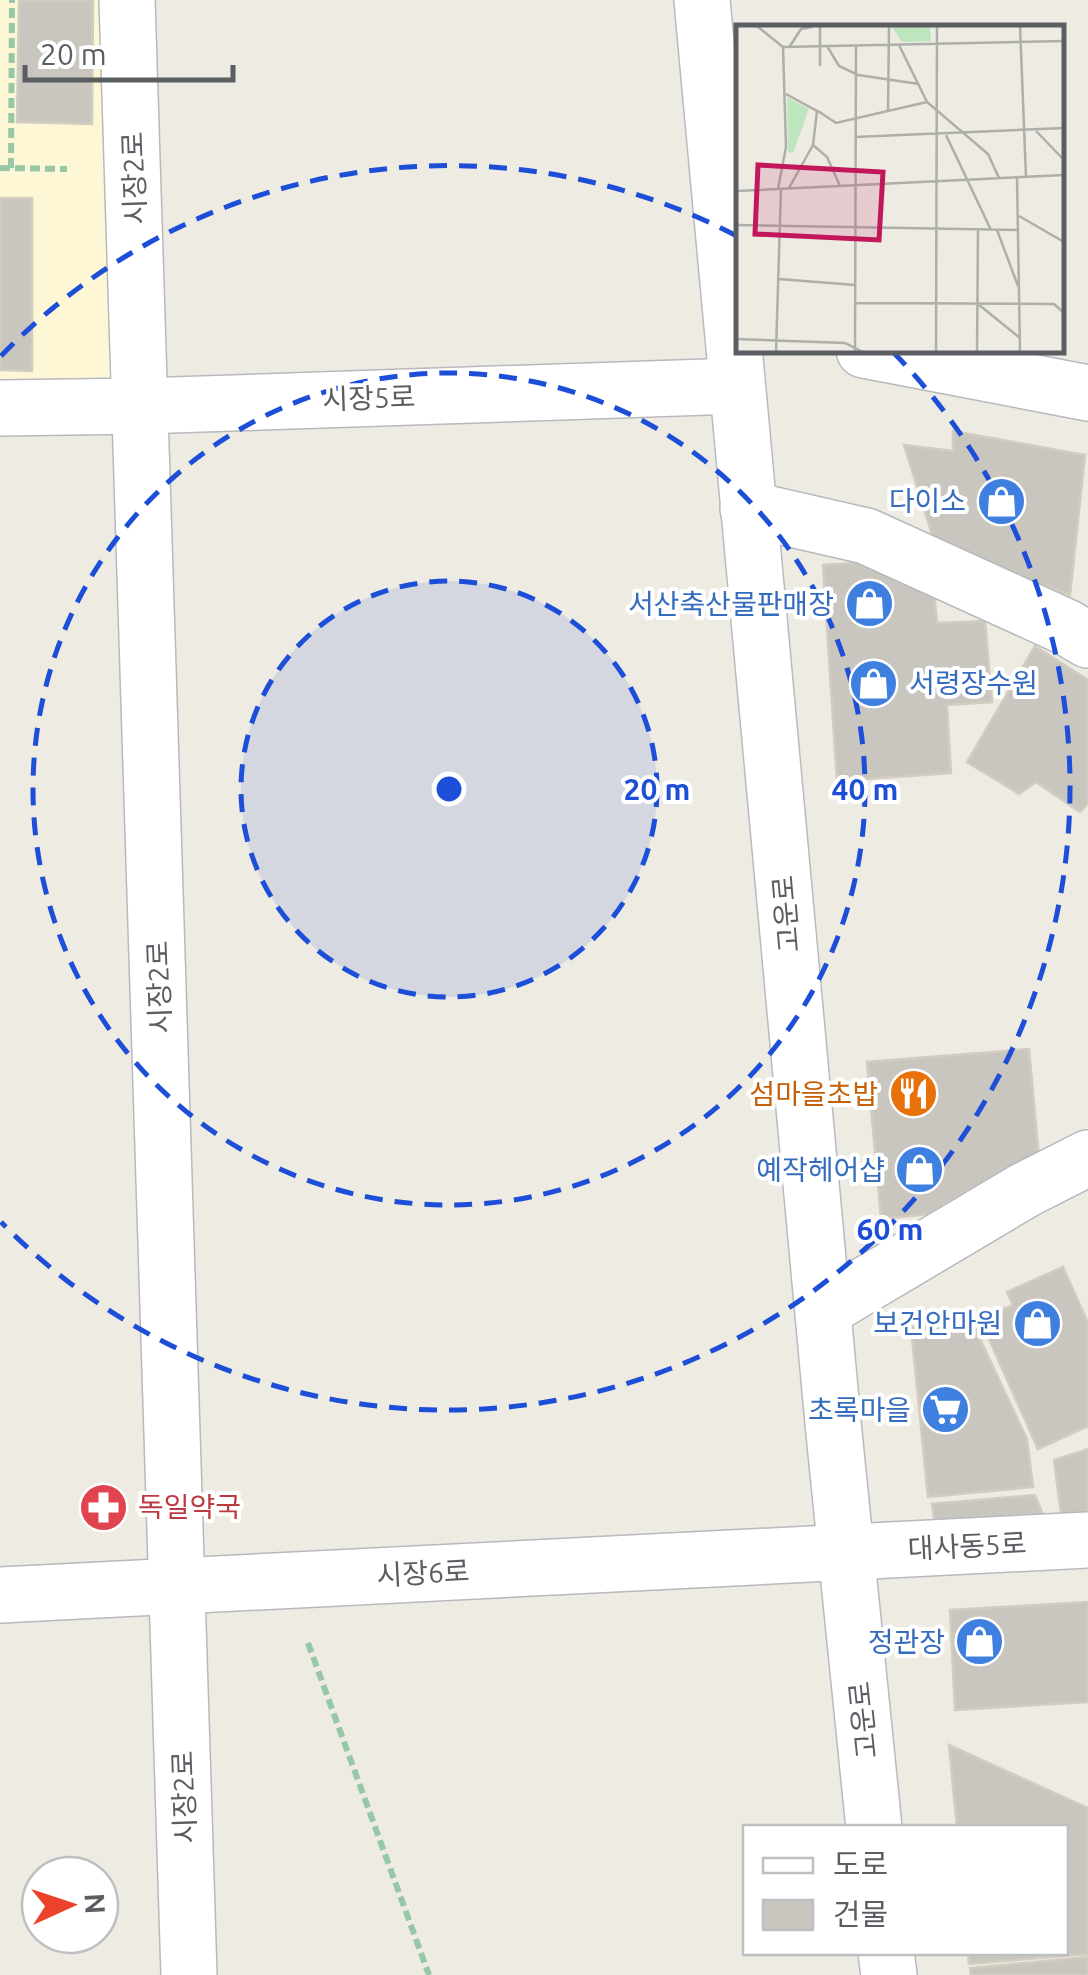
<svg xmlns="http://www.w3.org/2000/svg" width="1088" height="1975" viewBox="0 0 1088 1975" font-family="Ubuntu,'Noto Sans KR',sans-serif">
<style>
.commercial{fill:#fef7d6}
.building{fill:#c8c6bf;stroke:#d2cdc0;stroke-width:2.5}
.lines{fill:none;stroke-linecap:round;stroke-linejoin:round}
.street-casing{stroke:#b7b9bf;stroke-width:58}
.secondary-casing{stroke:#b7bbc1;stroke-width:58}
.path{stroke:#96c7a6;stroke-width:6;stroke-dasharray:10 5;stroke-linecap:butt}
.street{stroke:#fff;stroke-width:55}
.secondary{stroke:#fff;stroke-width:55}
.ring{fill:none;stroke:#1d4ed8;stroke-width:5;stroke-dasharray:18 12}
.labels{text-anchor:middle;stroke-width:8;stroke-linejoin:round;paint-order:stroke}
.street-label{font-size:28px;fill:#5a5e63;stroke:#fff}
.shop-label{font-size:28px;fill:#366cbe;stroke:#fff;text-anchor:end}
.food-label{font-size:28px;fill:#c56008;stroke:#fff;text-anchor:end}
.health-label{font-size:28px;fill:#be3a42;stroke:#fff;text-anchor:start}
.inset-road{fill:none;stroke:#aeafab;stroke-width:2.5}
.view{fill:#c2185b;fill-opacity:0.15;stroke:#c2185b;stroke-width:5}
.inset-edge{fill:none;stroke:#5a5e63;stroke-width:5}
.centre{fill:#1d4ed8;stroke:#fff;stroke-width:5}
.ring-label{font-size:30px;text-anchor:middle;font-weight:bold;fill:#1d4ed8;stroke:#fff;stroke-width:8;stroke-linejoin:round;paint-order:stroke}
</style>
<rect width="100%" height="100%" fill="#edebe2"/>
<polygon class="commercial" points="0,0 113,0 124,385 0,383"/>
<g class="building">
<polygon points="19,0 93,0 92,124 17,122"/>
<polygon points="0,198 32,198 32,371 0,370"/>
<polygon points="953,431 1085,455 1070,595 936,547 904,445 953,451"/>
<polygon points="871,562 933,582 937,623 985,621 992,702 947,705 951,773 837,781 823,565"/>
<polygon points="1035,646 1088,680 1088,803 1080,812 1036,782 1019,794 967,762"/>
<polygon points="1029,1049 1041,1180 974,1187 929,1214 881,1219 867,1062"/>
<polygon points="1063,1267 1088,1323 1088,1426 1038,1449 980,1319 1013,1305 1007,1292"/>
<polygon points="971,1320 1027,1439 1033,1487 928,1497 911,1327"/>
<polygon points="1088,1449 1088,1512 1061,1514 1054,1460"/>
<polygon points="1035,1495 1046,1522 947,1530 934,1518 932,1504"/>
<polygon points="1088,1602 1088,1702 955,1710 950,1610"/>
<polygon points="949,1745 1088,1808 1088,1954 969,1964 968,1952 1066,1952 1066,1828 957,1828"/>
<polygon points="1088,1957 1088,1975 971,1975 970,1968"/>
</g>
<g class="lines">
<defs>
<g id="street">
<polyline points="127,0 189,1975"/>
<polyline points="864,350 1088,393"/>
<polyline points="0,408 141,406 737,386"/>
<polyline points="748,509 866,536 1066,627 1088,640"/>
<polyline points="823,1310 1025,1190 1088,1158"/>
<polyline points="0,1595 1088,1540"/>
</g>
<g id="secondary">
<polyline points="702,0 834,1433 874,1828"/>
<polyline points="886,1952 889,1975"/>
</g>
</defs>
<use href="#street" class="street-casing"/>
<use href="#secondary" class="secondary-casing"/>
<g class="path">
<polyline points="0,168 67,169"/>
<polyline points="11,168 12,0"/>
<polyline points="308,1643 429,1975"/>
</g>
<use href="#street" class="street"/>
<use href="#secondary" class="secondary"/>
</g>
<circle cx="449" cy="789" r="208" fill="#1d4ed8" fill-opacity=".12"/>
<g class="ring">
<circle cx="449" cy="789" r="208"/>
<circle cx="449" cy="789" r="416"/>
<path d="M1 356A623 623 0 0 1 737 236M893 352A623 623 0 1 1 1 1222"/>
</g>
<defs>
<symbol id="shop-disc" viewBox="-11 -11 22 22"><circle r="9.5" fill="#3f7fe0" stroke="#fff"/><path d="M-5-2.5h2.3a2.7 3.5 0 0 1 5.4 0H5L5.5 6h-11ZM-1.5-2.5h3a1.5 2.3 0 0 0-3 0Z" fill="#fff"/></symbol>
<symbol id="restaurant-disc" viewBox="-11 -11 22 22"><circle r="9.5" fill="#e8710a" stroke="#fff"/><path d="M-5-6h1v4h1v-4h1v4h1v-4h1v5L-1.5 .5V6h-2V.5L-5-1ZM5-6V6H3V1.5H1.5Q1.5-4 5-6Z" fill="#fff"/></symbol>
<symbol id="supermarket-disc" viewBox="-11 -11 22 22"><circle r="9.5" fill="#3f7fe0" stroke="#fff"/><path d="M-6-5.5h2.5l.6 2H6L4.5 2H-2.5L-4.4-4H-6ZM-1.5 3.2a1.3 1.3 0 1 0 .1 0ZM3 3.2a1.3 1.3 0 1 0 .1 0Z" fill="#fff"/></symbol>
<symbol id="pharmacy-disc" viewBox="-11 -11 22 22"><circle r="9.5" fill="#e0444e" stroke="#fff"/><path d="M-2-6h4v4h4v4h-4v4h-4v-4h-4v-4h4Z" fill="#fff"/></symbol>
</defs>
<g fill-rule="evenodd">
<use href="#shop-disc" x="974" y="474" width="55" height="55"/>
<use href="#shop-disc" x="842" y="576" width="55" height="55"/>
<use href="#shop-disc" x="846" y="656" width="55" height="55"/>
<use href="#restaurant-disc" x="886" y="1066" width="55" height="55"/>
<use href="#shop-disc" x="892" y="1142" width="55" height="55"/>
<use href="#shop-disc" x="1010" y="1296" width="55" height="55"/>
<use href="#supermarket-disc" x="918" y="1382" width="55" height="55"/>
<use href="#pharmacy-disc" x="76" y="1480" width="55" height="55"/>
<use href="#shop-disc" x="952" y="1614" width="55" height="55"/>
</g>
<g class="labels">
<g class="street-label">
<text transform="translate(134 178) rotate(-92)" y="10">시장2로</text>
<text transform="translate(369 398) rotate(-2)" y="10">시장5로</text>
<text transform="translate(786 914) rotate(-95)" y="10">고운로</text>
<text transform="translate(159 987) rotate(-92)" y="10">시장2로</text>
<text transform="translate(967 1546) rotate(-3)" y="10">대사동5로</text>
<text transform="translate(423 1573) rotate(-3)" y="10">시장6로</text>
<text transform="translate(863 1720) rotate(-96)" y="10">고운로</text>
<text transform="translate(184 1797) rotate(-92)" y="10">시장2로</text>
</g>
<g class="shop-label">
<text x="966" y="511">다이소</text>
<text x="834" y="614">서산축산물판매장</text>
<text x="909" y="693" text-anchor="start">서령장수원</text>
<text x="885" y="1180">예작헤어샵</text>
<text x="1002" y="1333">보건안마원</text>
<text x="911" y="1420">초록마을</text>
<text x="945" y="1652">정관장</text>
</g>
<g class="food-label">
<text x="878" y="1104">섬마을초밥</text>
</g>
<g class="health-label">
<text x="138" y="1517">독일약국</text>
</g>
</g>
<g transform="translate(736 25)">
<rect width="328" height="328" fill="#edebe2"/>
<path d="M155,1h39l1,15 -29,1zM51,72l22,12 -16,44 -5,-1z" fill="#bde6bf"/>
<path class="inset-road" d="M21,1l26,21 281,-6M84,1v40M284,1l6,151M163,20l28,57 61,52 11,24M54,21l11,-17 11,-2M91,21l12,20 19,9 61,9M50,69l31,17 -4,34 14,12 13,29M82,86l18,12 91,-21M152,86l1,-85M300,106l28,29M210,110l45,95M119,112l209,-9M281,153l3,174M53,163l24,-43M42,164l8,-42 -3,-100M0,166l328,-16M283,191l45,26M0,200l282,5M261,205l21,56M43,254l76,6M119,278l199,1 10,9M242,279l42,34M0,314l109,4 18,9M40,327l5,-163M119,327l1,-306M200,327l1,-326M241,327l1,-122"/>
<path class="view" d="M22,140l125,7 -4,68 -124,-6z"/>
<rect width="328" height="328" class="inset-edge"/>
</g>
<circle cx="449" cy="789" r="15" class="centre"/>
<g class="ring-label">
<text x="657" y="800">20 m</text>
<text x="865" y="800">40 m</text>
<text x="890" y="1240">60 m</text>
</g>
<rect x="743" y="1825" width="325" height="130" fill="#ffffff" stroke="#bdbfc1" stroke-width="2.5"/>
<rect x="763" y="1858" width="50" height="15" fill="#ffffff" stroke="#bdbfc1" stroke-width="2.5"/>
<text x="833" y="1875" font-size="30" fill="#5a5e63">도로</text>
<rect x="763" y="1900" width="50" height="30" fill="#c8c6bf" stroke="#bdbfc1" stroke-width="2.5"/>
<text x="833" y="1925" font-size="30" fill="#5a5e63">건물</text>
<g transform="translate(70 1905) rotate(87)"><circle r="48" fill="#ffffff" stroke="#bdbfc1" stroke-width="2.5"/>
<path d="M0-8L18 38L0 25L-18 38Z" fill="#ec4229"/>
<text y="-15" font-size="28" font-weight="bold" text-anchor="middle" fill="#5a5e63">N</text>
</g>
<path d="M25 65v15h208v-15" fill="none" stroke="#5a5e63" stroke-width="5"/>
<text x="40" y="65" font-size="30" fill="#5a5e63" stroke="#ffffff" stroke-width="8" paint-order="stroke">20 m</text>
</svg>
